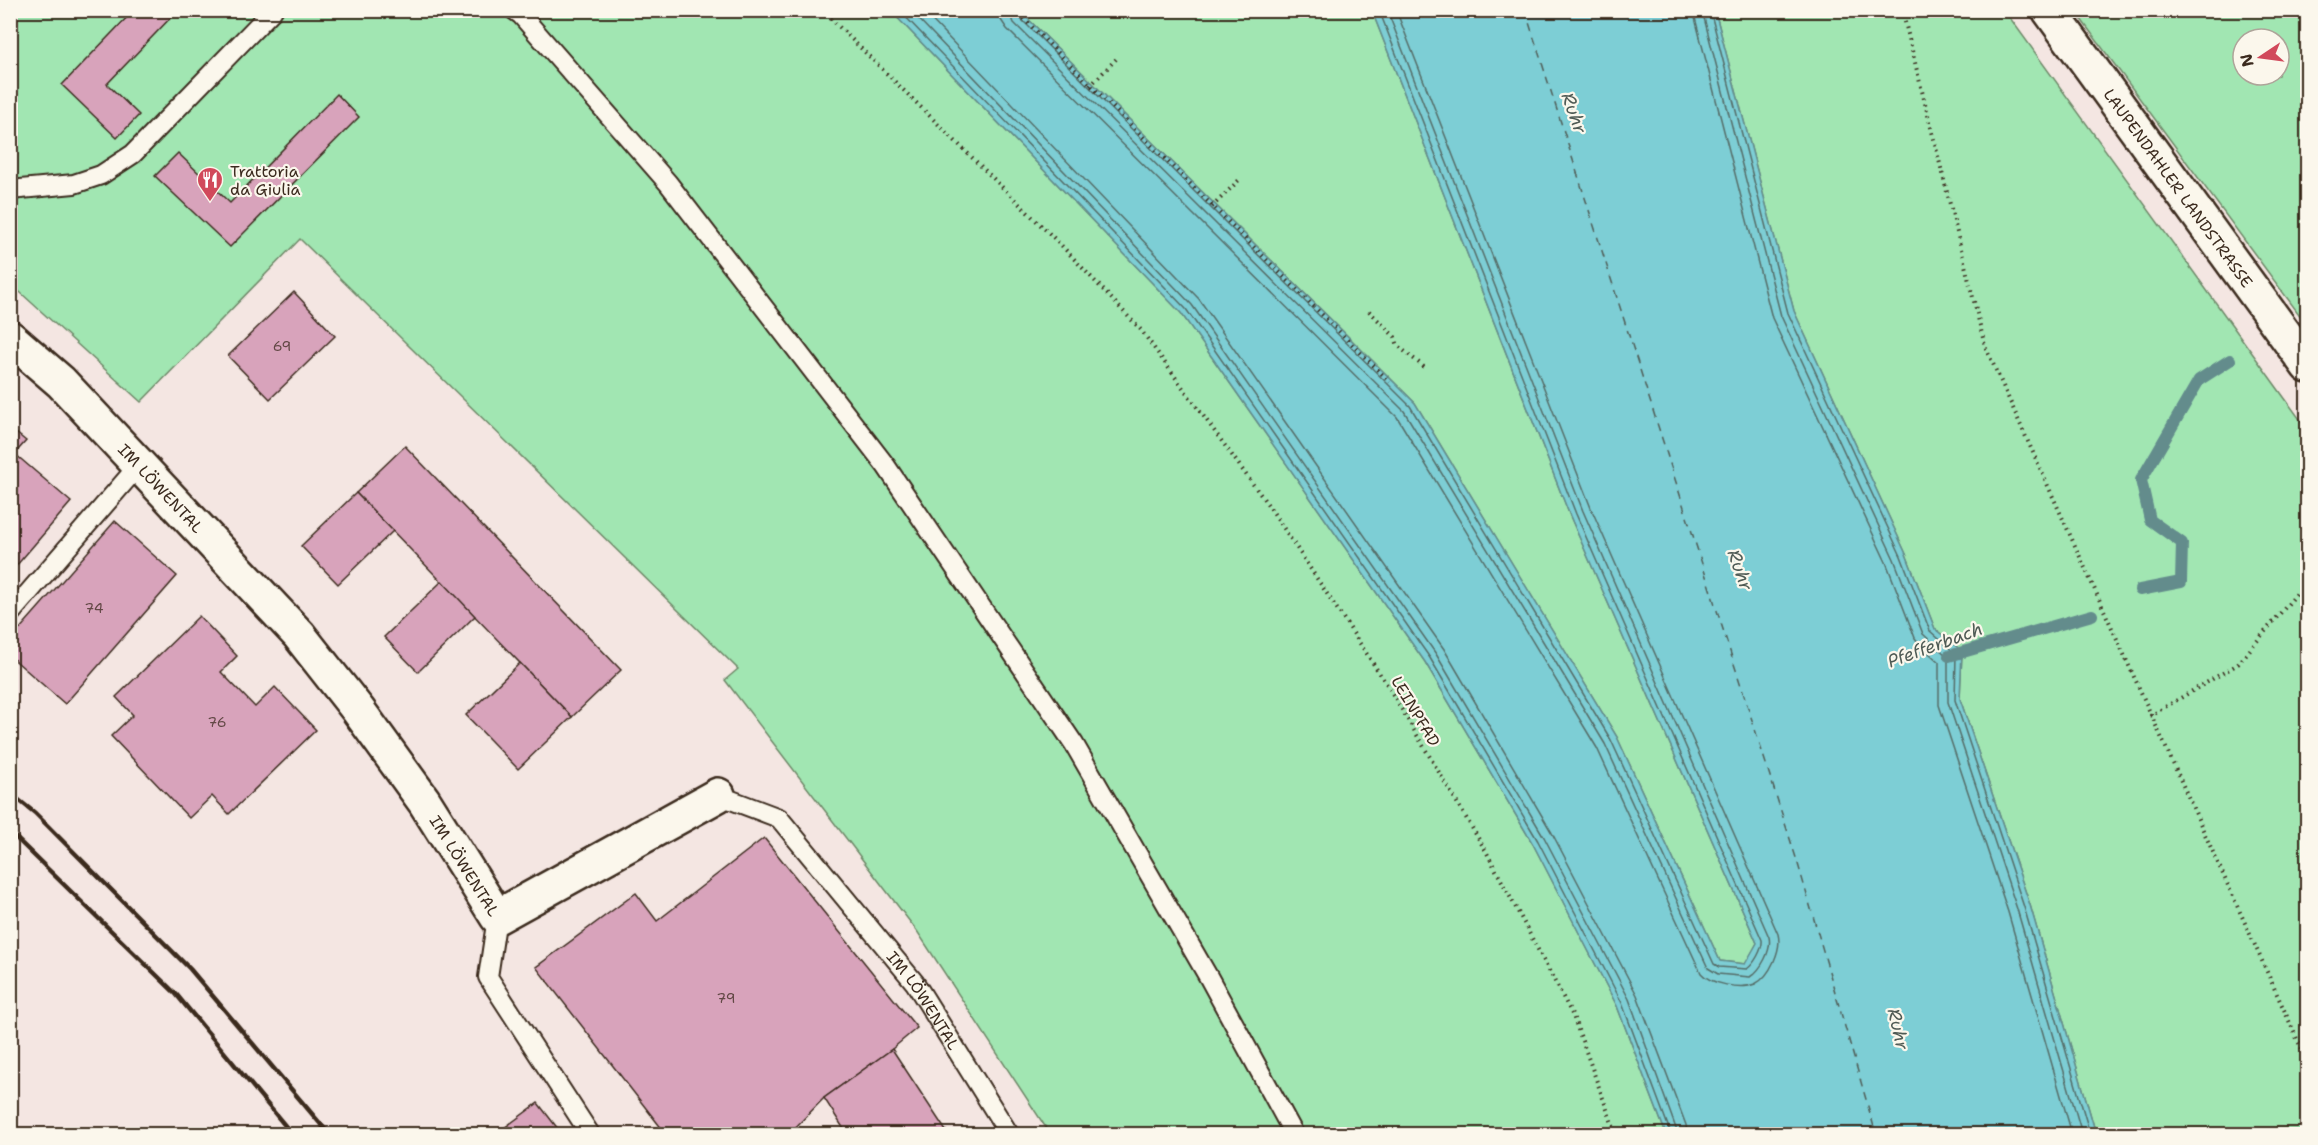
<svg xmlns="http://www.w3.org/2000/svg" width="2318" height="1145" viewBox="0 0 2318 1145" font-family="'Shantell Sans',sans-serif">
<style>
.green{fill:#a1e6b2;stroke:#6e8868;stroke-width:1.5;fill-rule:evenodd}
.water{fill:#7dced5;stroke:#638c8c;stroke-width:1.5}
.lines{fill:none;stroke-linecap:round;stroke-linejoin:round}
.shore{stroke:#556c67;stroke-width:1.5}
.stream{stroke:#638c8c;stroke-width:12}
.ferry{stroke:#4f5b55;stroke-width:1.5;stroke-dasharray:8 6;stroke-linecap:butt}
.building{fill:#d8a3bb;stroke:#3b2a1e;stroke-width:1.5}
.lane-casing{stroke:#3b2a1e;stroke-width:22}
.street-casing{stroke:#3b2a1e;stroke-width:38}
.secondary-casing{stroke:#3b2a1e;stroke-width:38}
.path{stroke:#3b2a1e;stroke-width:4;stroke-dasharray:1.5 4.5;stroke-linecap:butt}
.lane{stroke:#fbf7ec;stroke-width:18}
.street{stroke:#fbf7ec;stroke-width:33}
.secondary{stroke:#fbf7ec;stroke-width:33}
.rail{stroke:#3b2a1e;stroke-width:4.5}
.labels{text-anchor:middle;stroke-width:4.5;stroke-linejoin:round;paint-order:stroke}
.number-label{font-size:14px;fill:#624845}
.poi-label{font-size:16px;fill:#3b2a1e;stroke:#fbf7ec;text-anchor:start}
.street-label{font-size:16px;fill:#3b2a1e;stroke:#fbf7ec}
.water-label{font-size:18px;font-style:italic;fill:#4f5b55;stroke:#fbf7ec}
</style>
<rect width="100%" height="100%" fill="#f4e6e2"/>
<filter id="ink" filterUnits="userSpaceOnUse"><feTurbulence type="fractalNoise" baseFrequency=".0167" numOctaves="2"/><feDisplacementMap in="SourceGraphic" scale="12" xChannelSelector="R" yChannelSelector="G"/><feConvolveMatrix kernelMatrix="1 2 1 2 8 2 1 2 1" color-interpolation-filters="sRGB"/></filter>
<g filter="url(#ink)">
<g class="green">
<polygon points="10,11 891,11 1181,313 1425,662 1533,844 1617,1006 1666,1134 1050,1134 917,931 725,680 738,669 300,239 141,402 11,284"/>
<polygon points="1020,11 1372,11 1570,516 1757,943 1746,964 1720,961 1617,737 1415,403"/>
<polygon points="1715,11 2005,11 2307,429 2307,1134 2096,1134 2030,905 1960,699 1962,651 1935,629 1906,554 1794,311"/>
<path d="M2075,11h232v314zM2243,39h36v36h-36z"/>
</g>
<polygon class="water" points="891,11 1020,11 1415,403 1617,737 1720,961 1745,964 1757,943 1570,516 1372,11 1715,11 1794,311 1906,554 1935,629 1962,651 1960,699 2030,905 2096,1134 1666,1134 1617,1006 1533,844 1425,662 1181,313"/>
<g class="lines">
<g class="shore">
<polyline points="899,10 1186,309 1430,658 1538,841 1622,1003 1671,1134"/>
<polyline points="910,10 1192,305 1436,654 1544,837 1629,999 1678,1134"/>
<polyline points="922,10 1199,299 1444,649 1552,833 1637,995 1686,1125 1687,1134"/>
<path d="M1000,10l1,10 6,9 390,388 200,331 104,225c9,11 40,17 54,11 15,-7 27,-35 23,-50l-187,-426 -195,-498"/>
<path d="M1009,10l5,13 390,388 201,333 103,224 10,6 32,3c11,-7 22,-27 19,-40l-186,-426 -196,-501"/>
<path d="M1017,10l2,7 391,389 201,334 103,224 5,3 28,2c7,-5 16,-20 15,-29l-186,-426 -197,-504"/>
<polyline points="1693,10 1772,318 1886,562 1915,638 1921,646 1939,662 1939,705 2008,912 2072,1134"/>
<polyline points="1702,10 1781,316 1894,559 1923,634 1948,657 1948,702 2017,909 2082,1134"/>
<polyline points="1710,10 1788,313 1901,556 1930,631 1956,654 1955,700 2024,907 2090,1134"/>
</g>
<g class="stream">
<polyline points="2140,590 2181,582 2182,543 2150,520 2141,480 2199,380 2230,360"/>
<polyline points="1949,656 2092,615"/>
</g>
<polyline class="ferry" points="1525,10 1798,864 1876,1134"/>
</g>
<g class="building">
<polygon points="134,10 178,10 107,84 139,115 117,138 62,85"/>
<polygon points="337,94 359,117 230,247 155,176 178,153 230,203"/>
<polygon points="294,292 335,336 270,399 228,356"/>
<polygon points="10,428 26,441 10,459"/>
<polygon points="405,446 621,670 572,717 356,493"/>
<polygon points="15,454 71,502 10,573 10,459"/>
<polygon points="356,493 393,531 338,584 301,546"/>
<polygon points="115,521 177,576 65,704 10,656 10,640"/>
<polygon points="442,581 475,616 418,672 384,637"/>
<polygon points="199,616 237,656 221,672 255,707 275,687 316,730 229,814 212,796 189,818 111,736 133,715 116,697"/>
<polygon points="520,663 572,717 518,769 466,715"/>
<polygon points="764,838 917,1028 892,1049 824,1098 789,1134 666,1134 536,967 636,893 657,921"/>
<polygon points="892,1049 948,1134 847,1134 824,1098"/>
<polygon points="538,1103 562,1134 496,1134"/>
</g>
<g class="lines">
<defs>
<g id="lane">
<polyline points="514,10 521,15 668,183 886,466 1074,744 1209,978 1294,1134"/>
<polyline points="10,190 74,184 101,175 133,154 273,10"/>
<polyline points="10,614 139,465"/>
<path id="s1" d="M718,795l61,23 136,165 94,151"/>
<polyline points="497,917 488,977 590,1134"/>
</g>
<g id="street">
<path id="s2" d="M10,338l51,44 238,253 59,75 66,91 73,116 221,-122"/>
</g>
<g id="secondary">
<path id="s3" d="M2049,10l259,356"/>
</g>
</defs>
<use href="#lane" class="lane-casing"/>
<use href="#street" class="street-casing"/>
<use href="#secondary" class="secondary-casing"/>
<g class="path">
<polyline points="822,10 1060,244 1141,330 1271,509 1386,683 1487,853 1573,1016 1616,1134"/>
<polyline points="1015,10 1390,382"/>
<polyline points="1902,10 1985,346 2308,1063"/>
<polyline points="1090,86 1119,56"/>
<polyline points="1212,207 1240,179"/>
<polyline points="1369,311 1395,337 1398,346 1424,367"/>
<polyline points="2150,716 2238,664 2308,580"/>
</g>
<use href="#lane" class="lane"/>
<use href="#street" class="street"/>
<use href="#secondary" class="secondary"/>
<g class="rail">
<polyline points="10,793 35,813 190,969 329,1134"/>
<polyline points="10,832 176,994 292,1134"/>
</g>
</g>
</g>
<defs>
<symbol id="restaurant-pin" viewBox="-11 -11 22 30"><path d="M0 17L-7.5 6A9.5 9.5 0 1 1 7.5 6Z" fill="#d1495b" stroke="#fbf7ec"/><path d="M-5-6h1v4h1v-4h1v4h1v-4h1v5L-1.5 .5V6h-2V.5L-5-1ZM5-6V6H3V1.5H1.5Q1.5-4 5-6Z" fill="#fff"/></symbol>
</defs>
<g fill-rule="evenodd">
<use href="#restaurant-pin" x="195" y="165" width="30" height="40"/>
</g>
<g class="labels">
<g class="number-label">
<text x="282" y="351">69</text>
<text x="94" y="613">74</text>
<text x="217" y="727">76</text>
<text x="726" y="1003">79</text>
</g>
<g class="poi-label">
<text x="230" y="177">Trattoria<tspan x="230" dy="18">da Giulia</tspan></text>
</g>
<g class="street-label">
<text dy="6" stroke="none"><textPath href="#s3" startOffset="220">LAUPENDAHLER LANDSTRASSE</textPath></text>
<text dy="6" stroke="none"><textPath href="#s2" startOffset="213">IM LÖWENTAL</textPath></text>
<text transform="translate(1416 711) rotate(59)" y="6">LEINPFAD</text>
<text dy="6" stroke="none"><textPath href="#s2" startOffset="699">IM LÖWENTAL</textPath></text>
<text dy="6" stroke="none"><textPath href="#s1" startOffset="298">IM LÖWENTAL</textPath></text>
</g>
<g class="water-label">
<text transform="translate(1574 113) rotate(70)" y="6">Ruhr</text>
<text transform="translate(1740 570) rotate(70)" y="6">Ruhr</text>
<text transform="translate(1935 645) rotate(-20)" y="6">Pfefferbach</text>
<text transform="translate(1898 1029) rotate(77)" y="6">Ruhr</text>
</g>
</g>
<rect width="2318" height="1145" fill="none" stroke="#fbf7ec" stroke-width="36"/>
<rect x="18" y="18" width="2282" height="1109" fill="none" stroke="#3b2a1e" stroke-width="2" filter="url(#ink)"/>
<g transform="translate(2261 57) rotate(257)"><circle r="28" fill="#fbf7ec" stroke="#aea59a" stroke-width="1.5"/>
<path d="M0-4.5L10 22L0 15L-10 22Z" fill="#d1495b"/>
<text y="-9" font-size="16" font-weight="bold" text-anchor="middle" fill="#3b2a1e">N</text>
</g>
</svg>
